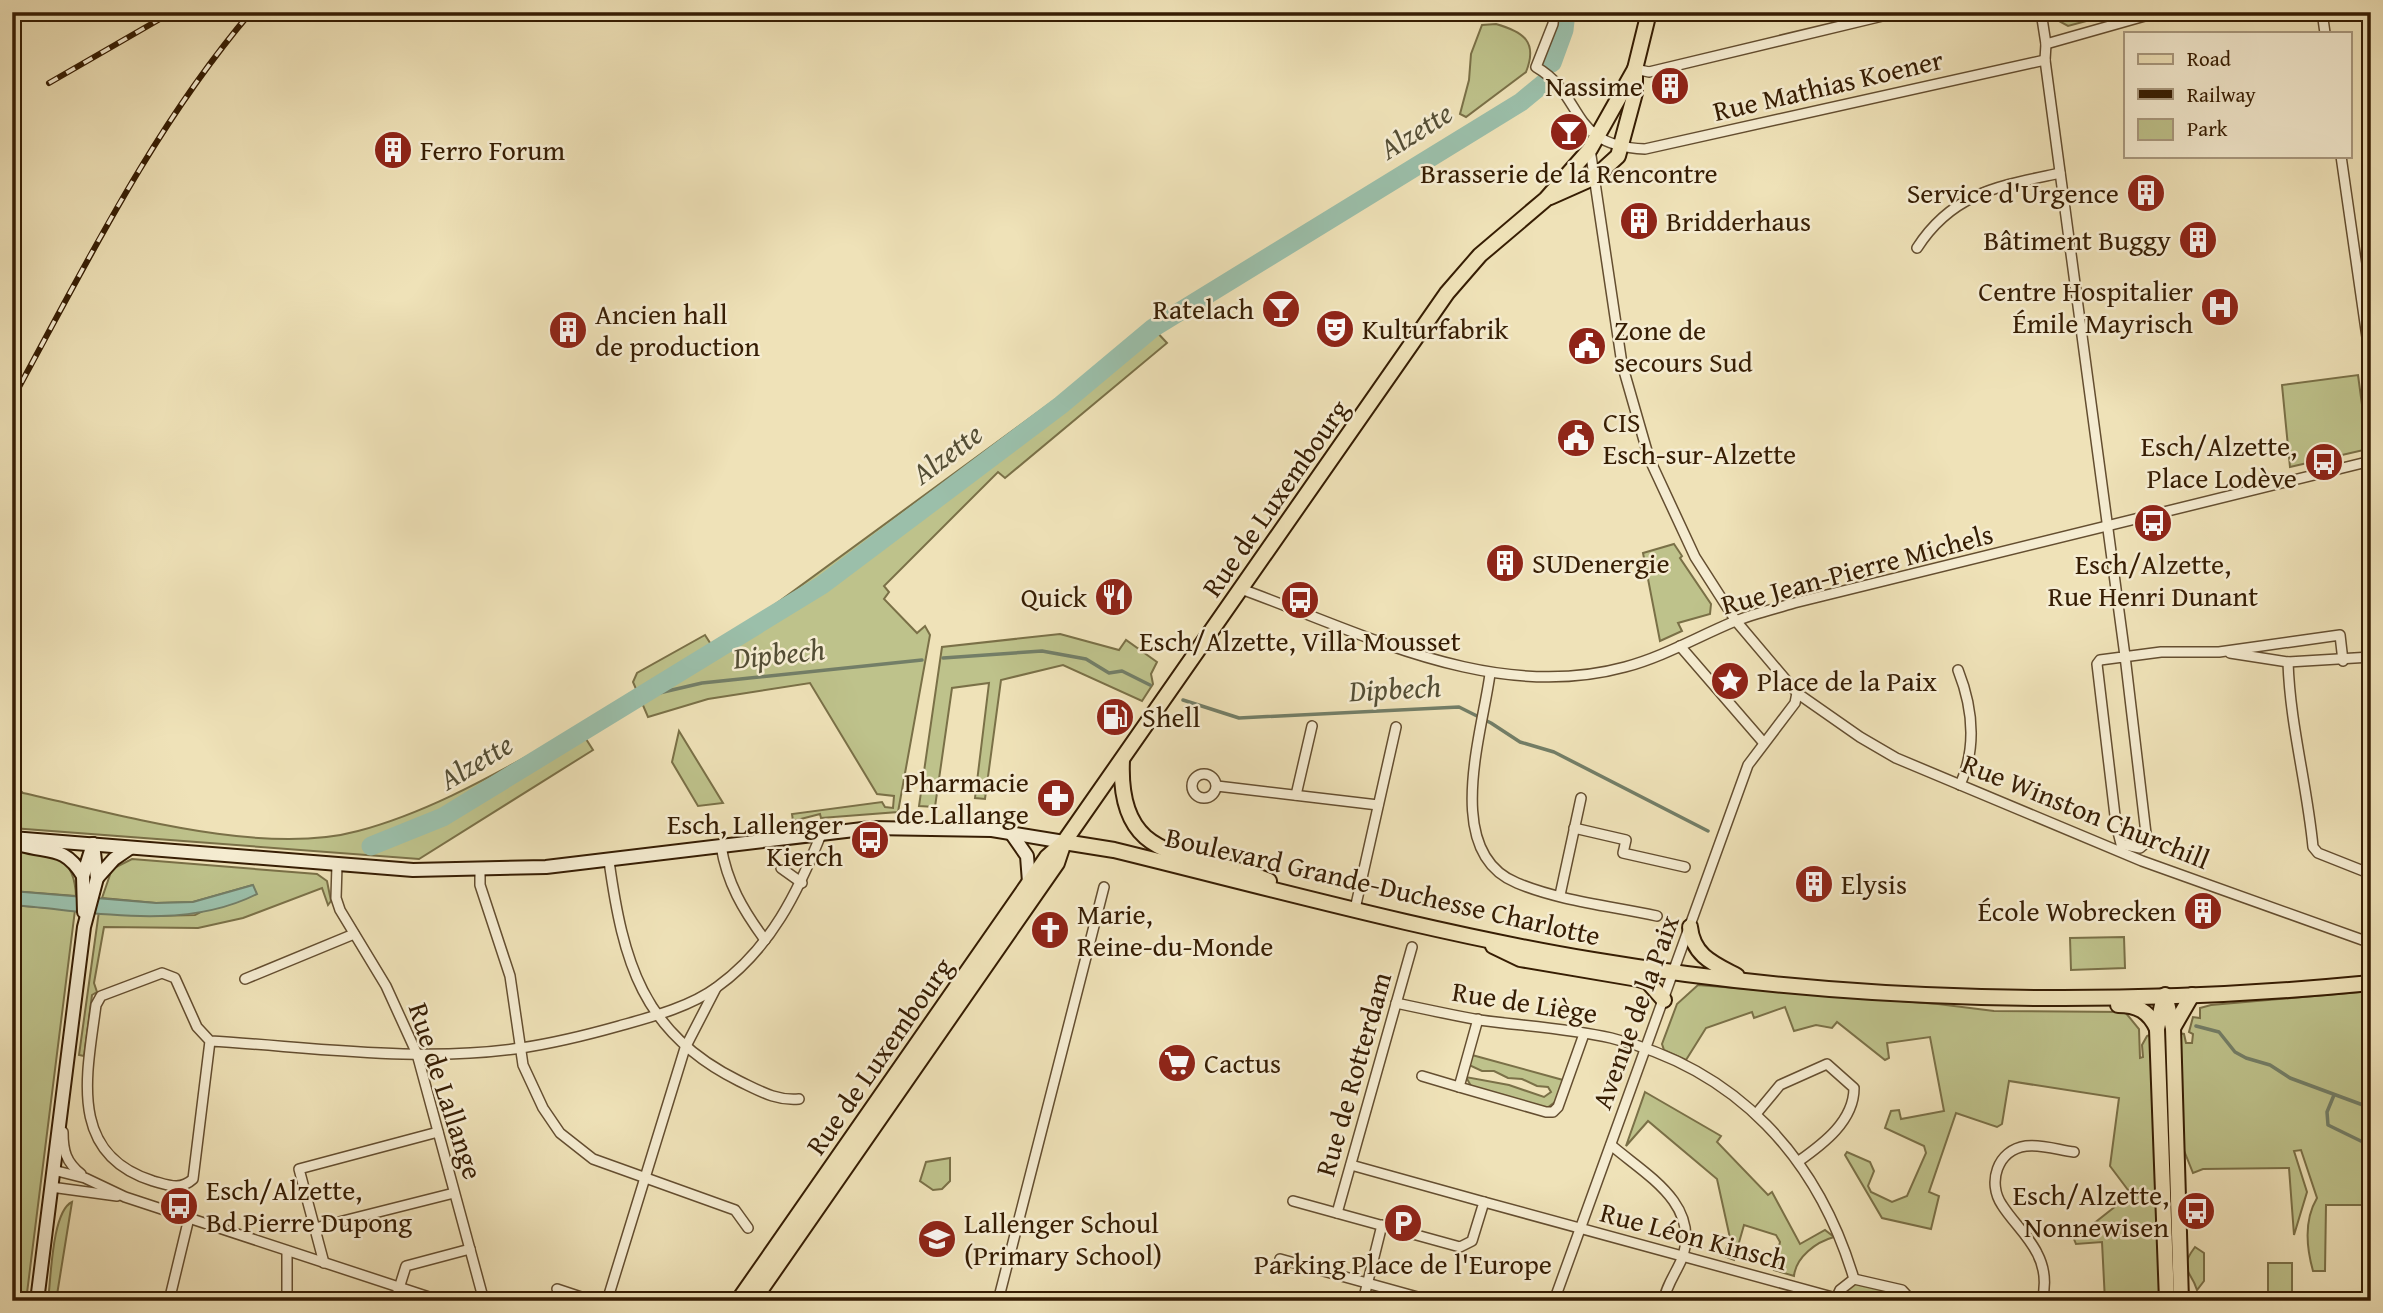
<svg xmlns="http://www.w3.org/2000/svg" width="2383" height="1313" viewBox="0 0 2383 1313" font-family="'Gentium Book Plus',serif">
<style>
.green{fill:#bec28b;stroke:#7a7047;stroke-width:2}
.water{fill:#9bbfaa;stroke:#737e67;stroke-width:2}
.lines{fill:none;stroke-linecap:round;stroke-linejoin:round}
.stream{stroke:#737e67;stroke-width:3.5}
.river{stroke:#9bbfaa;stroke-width:19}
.street-casing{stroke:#644e30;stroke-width:12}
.secondary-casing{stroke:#361d03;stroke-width:16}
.primary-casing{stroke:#361d03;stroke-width:18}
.street{stroke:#f5ecd1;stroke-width:9}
.secondary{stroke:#f5ecd1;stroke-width:12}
.primary{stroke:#efe2b8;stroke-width:14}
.rail-casing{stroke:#361d03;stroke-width:6}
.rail{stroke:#f5ecd1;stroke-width:3.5;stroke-dasharray:10;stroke-linecap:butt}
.labels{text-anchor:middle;stroke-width:5;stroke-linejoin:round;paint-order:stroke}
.street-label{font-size:28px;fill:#361d03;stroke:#f5ecd1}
.poi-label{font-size:28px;fill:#361d03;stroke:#f5ecd1;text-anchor:start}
.water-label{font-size:30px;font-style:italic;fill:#544e35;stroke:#f5ecd1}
</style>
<rect width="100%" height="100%" fill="#efe2b8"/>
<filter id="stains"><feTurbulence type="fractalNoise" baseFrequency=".00286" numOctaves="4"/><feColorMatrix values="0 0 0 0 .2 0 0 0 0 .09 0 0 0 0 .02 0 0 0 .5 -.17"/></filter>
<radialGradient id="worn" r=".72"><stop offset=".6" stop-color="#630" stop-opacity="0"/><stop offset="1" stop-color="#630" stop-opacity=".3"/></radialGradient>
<g class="green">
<polygon points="2053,12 2120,12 2068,26 2057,20"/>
<path d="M1496,24c28,8 42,18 30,48l-60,45 -6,-3 9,-34 2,-26 11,-29z"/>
<polygon points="1153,328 1167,343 1005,478 998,472 884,586 889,592 884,599 917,633 925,626 930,635 898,812 821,818 820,814 793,821 792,814 882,802 885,807 893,808 894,796 877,794 810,683 708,699 648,717 633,682 637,673 705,635 714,649"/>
<polygon points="2358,375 2368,449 2290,467 2282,385"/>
<polygon points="1674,544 1682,556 1680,558 1711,604 1710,614 1678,623 1682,631 1660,641 1643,553"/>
<polygon points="1060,634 1119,650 1126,640 1157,662 1151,674 1153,684 1142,701 1063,665 1001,680 985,799 975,798 989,683 952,688 935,807 919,806 942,647"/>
<path d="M579,728l14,22 -174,109 -407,-31v-45l11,10c95,21 240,64 335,38 79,-21 150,-65 221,-103z"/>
<polygon points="679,731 723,803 698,806 672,762"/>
<path d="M12,851c38,4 62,0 64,45l-64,-5z"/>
<polygon points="132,859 317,874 327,881 331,901 328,905 322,888 243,918 198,928 104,927 94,983 97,992 92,995 84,1056 79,1055 99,911 154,916 195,915 253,885 193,902 156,903 102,898 112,869"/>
<polygon points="12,905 75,910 26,1301 12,1301"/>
<polygon points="2124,937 2125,968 2071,970 2070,938"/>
<polygon points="1698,985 1938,1004 1994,1011 2125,1012 2139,1029 2140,1058 2143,1057 2142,1045 2147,1036 2152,1034 2160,1301 2105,1301 2102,1242 2076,1244 2074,1239 2131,1194 2110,1166 2119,1098 2009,1081 2002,1124 1997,1127 1956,1113 1929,1192 1939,1196 1931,1229 1882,1218 1845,1155 1847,1152 1870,1162 1874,1171 1868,1186 1871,1192 1892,1202 1907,1196 1926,1153 1924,1146 1885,1128 1891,1111 1899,1110 1901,1119 1944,1111 1930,1037 1887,1043 1889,1058 1885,1060 1837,1022 1832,1028 1816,1025 1794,1031 1785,1007 1754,1018 1752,1012 1706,1028 1686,1060 1664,1050 1662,1044 1677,1004"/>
<path d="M2371,991v214h-45l-1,66h-12c-7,-25 -9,-51 4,-73l-16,-48 -7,1 13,41 -13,43 -5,-67 -86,1 -10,4 -12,-30 -3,-110 6,1 2,9h6l1,-9 -4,-2 4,-15 7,1v-10l11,-3z"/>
<polygon points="1472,1055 1563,1080 1555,1102 1547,1108 1471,1086 1466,1077 1509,1085 1544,1097 1551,1092 1548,1087 1537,1086 1522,1079 1508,1078 1494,1071 1482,1071 1469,1065"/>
<path d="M1645,1092l76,44 -4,6 51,53 4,-3 28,52 25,-14 9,7c-18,5 -38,20 -40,39l-20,-6 6,-28 -4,-7 -32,-10 -10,35 -10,-4 6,-18 -13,-59 -69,-58 -22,25z"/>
<polygon points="950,1158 950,1181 942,1189 933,1190 920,1181 926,1162"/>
<path d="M72,1202l-16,99h-8c3,-23 4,-90 24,-99z"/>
<path d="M2195,1247l9,6v28l-7,9c-6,-21 -20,-19 -2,-43z"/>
<rect x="2268" y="1263" width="24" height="38"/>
<polygon points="1854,1279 1902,1290 1912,1301 1835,1301"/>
</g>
<path class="water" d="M253,885l4,9c-75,38 -165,17 -245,11v-14l144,12 37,-1z"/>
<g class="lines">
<g class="stream">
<polyline points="943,658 1042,651 1086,659 1109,673 1122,671 1150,685"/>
<polyline points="642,697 702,683 922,660"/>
<polyline points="1183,700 1239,718 1459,707 1491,723 1520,742 1554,752 1708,831"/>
<polyline points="2196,1026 2219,1032 2235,1052 2246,1058 2270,1065 2290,1078 2371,1108"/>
<polyline points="2334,1095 2327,1112 2328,1125 2371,1146"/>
</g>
<g class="river">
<polyline points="1552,63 1564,30 1566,12"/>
<polyline points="371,846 443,817 822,585 1061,405 1153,328 1521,102 1544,83"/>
</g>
<defs>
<g id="street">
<path d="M1554,12l-1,12 -17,43c50,29 31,79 109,82l400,-89"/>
<polyline points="2041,12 2046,44 2045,60 2125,656 2147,842 2140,848 2121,844 2116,824 2097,664 2100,660 2161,652 2219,652 2340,635 2343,661"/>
<polyline points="2322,12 2325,33"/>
<polyline points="2046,44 2159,12"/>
<polyline points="1635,69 1649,72 1899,12"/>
<polyline points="2341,156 2371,365"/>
<path d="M1917,248c36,-56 83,-62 143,-75"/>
<path d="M1241,589c122,44 252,114 384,78 38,-10 72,-30 108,-45 20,-8 41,-13 61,-19l577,-142"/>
<polyline points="1680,646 1763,742"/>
<polyline points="2230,653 2288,662 2371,657"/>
<path d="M2288,662c2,63 19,122 25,185l5,6 53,21"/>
<path d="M1958,670c15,38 19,77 2,115"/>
<path d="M1490,674c-8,60 -48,179 27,209 43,18 94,23 140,33"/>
<polyline points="1797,693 1860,737 1896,758 2142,861 2371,943"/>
<circle cx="1204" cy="786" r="12"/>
<polyline points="1217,786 1378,805"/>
<polyline points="1296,795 1312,726"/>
<polyline points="1574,828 1626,840 1623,853 1685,867"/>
<path d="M721,846c6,37 22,64 44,94"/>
<path d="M609,861c14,100 33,172 130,220 21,10 37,20 60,18"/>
<polyline points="337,865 336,898 340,910 386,986 417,1054 484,1301"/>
<polyline points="781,868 802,883"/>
<polyline points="480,870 480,885 510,976 523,1065 543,1108 560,1133 593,1159 735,1210 748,1228"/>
<polyline points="1560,895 1581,798"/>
<polyline points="1355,909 1396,727"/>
<polyline points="245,979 354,934"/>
<path d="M1396,1003c28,6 56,12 83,17 44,6 89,8 132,18 126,31 207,120 243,241"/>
<polyline points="1478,1019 1459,1087 1546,1112 1553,1112 1558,1107 1584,1034"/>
<path d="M210,1041l-17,138c-13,12 -25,6 -40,2 -86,-27 -66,-107 -57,-176l5,-9 61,-23 13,5 22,49 13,14c102,6 209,22 311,7 33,-5 66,-13 98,-22 32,-9 71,-19 98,-39 54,-39 81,-95 105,-155"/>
<polyline points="1422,1076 1459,1087"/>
<path d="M1756,1114l24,-29 47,-21 27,24c0,33 -31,56 -55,73"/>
<path d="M63,1132c0,19 3,30 18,42"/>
<path d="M1611,1145c35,30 88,58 72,111 -5,14 -18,31 -19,45"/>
<polyline points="53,1170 85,1178 125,1197 441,1301"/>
<polyline points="51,1187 117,1196"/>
<polyline points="1293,1201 1460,1247 1472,1241 1484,1202 1351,1165"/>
<polyline points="1484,1202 1836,1298"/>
<polyline points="1337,1213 1412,947"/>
<polyline points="315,1228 454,1193"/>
<polyline points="1280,1259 1432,1301"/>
<polyline points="324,1263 299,1169 438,1132"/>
<polyline points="557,1289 593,1301"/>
<polyline points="169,1301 189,1218"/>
<polyline points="287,1301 287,1251"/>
<polyline points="395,1301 406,1266 470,1249"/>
<polyline points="607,1301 685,1048 716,988"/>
<polyline points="998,1301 1104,887"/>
<polyline points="1363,1301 1382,1225"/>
<polyline points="1554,1301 1748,765 1795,703 1797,693 1736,621 1695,557 1649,458 1622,364 1590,149"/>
<polyline points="1646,1301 1664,1296"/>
<polyline points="1835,1301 1840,1290 1854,1279 1902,1290 1912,1301"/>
<path d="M2042,1301c4,-16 3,-33 -5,-48 -9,-18 -25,-32 -35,-48 -15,-22 -5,-55 24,-59 15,-2 33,4 48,6"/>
</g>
<g id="secondary">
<polyline points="1011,833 1027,856 1029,882"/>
<polyline points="12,838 413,870 546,867 871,828 992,830 1064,842"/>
<path d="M21,845c30,8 44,1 62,31"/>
<polyline points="97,878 114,859 130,848"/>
<polyline points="84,912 83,876 93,844"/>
<polyline points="37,1301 84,927 97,878 93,844"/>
</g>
<g id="primary">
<polyline points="1550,197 1595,177 1618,156 1635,93 1635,69 1649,12"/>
<path d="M1122,760c-5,110 72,88 147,121"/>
<path d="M1064,842l50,8c159,39 318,83 479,110 255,43 521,48 778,23"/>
<path d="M1690,927c3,29 24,37 47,49"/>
<polyline points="1493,946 1520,959 1638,979 1648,982 1664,1000"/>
<polyline points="2165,995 2173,1028 2181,1301"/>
<polyline points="2163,1000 2157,1029 2167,1301"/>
<path d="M2118,1005c19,0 31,6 39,24"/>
<polyline points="2173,1028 2192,995"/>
<polyline points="738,1301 1047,857 1064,842 1447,293 1480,255 1546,199 1590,149 1635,69"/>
<polyline points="753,1301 1057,863 1064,842"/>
</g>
</defs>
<use href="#street" class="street-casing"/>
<use href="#secondary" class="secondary-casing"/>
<use href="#primary" class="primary-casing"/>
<use href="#street" class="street"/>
<use href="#secondary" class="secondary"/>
<use href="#primary" class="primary"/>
<defs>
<g id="rail">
<polyline points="49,83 172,12"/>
<path d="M12,400c72,-132 141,-273 239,-388"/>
</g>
</defs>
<use href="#rail" class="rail-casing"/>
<use href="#rail" class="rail"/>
</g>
<defs>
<symbol id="building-disc" viewBox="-11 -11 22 22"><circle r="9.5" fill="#8f2418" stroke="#f5ecd1"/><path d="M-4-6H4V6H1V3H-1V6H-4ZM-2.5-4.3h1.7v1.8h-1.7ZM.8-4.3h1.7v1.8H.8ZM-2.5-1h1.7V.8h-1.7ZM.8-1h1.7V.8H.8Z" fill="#fff"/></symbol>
<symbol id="bar-disc" viewBox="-11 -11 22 22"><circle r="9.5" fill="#8f2418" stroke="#f5ecd1"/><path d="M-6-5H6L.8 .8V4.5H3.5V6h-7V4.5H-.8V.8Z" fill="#fff"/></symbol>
<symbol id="hospital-disc" viewBox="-11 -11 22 22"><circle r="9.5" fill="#8f2418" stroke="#f5ecd1"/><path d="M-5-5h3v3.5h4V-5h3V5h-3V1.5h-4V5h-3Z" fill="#fff"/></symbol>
<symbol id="theatre-disc" viewBox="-11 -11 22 22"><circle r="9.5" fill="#8f2418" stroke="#f5ecd1"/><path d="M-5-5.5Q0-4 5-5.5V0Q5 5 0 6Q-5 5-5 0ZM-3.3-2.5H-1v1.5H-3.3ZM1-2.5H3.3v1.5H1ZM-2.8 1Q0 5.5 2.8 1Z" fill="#fff"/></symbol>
<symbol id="civic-disc" viewBox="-11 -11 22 22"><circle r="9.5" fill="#8f2418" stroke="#f5ecd1"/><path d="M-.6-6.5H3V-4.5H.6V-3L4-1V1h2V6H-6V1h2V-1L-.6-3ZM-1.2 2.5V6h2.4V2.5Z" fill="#fff"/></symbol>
<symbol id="bus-disc" viewBox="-11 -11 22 22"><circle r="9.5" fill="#8f2418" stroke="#f5ecd1"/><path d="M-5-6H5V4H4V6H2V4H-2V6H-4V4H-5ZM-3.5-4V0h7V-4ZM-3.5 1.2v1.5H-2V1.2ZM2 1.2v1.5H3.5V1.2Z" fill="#fff"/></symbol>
<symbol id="restaurant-disc" viewBox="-11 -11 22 22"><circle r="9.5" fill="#8f2418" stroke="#f5ecd1"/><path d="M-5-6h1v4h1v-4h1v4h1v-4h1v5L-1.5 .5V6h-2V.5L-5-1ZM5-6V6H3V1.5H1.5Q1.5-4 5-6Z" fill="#fff"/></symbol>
<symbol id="sight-disc" viewBox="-11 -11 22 22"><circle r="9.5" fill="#8f2418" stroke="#f5ecd1"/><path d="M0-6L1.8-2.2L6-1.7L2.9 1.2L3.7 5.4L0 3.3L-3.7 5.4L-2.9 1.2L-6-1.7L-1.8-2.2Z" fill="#fff"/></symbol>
<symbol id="fuel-disc" viewBox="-11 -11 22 22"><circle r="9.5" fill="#8f2418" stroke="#f5ecd1"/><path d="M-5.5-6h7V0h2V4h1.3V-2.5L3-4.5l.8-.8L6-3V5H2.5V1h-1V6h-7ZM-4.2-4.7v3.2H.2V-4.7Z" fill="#fff"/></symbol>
<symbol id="pharmacy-disc" viewBox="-11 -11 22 22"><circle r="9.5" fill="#8f2418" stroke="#f5ecd1"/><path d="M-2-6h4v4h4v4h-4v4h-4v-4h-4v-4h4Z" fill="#fff"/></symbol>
<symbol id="church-disc" viewBox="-11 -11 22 22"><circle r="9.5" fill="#8f2418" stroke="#f5ecd1"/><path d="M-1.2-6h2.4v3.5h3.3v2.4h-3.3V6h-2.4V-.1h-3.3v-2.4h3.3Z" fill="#fff"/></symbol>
<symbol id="supermarket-disc" viewBox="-11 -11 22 22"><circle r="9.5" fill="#8f2418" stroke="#f5ecd1"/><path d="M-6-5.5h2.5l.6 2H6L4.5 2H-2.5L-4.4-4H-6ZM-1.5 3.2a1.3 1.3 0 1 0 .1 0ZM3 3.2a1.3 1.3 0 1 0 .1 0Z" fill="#fff"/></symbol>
<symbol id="parking-disc" viewBox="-11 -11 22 22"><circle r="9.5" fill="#8f2418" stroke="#f5ecd1"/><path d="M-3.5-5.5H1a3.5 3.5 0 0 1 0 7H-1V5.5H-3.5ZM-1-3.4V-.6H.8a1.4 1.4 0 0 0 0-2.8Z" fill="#fff"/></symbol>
<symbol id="school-disc" viewBox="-11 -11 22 22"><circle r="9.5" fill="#8f2418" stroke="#f5ecd1"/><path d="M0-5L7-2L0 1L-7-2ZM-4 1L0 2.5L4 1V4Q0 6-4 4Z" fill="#fff"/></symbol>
</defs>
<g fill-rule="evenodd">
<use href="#building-disc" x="1648" y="64" width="44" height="44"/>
<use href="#bar-disc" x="1547" y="110" width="44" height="44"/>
<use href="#building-disc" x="371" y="128" width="44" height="44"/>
<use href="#building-disc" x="2124" y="171" width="44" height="44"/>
<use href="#building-disc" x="1617" y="199" width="44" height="44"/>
<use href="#building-disc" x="2176" y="218" width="44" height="44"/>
<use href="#hospital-disc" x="2198" y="285" width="44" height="44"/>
<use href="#bar-disc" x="1259" y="287" width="44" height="44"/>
<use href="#theatre-disc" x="1313" y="307" width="44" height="44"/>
<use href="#building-disc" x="546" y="308" width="44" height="44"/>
<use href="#civic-disc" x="1565" y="324" width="44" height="44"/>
<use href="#civic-disc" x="1554" y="416" width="44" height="44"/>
<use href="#bus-disc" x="2302" y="440" width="44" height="44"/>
<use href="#bus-disc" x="2131" y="501" width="44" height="44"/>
<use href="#building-disc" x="1483" y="541" width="44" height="44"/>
<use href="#restaurant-disc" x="1092" y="575" width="44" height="44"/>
<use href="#bus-disc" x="1278" y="578" width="44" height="44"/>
<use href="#sight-disc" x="1708" y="659" width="44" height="44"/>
<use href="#fuel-disc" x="1093" y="695" width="44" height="44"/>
<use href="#pharmacy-disc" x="1034" y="776" width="44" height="44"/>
<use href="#bus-disc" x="848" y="818" width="44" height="44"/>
<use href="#building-disc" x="1792" y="862" width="44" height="44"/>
<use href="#building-disc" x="2181" y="889" width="44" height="44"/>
<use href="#church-disc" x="1028" y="908" width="44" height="44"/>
<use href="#supermarket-disc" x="1155" y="1041" width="44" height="44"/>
<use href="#bus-disc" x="157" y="1184" width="44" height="44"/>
<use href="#bus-disc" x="2174" y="1189" width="44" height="44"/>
<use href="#parking-disc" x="1381" y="1201" width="44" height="44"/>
<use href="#school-disc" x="915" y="1217" width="44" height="44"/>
</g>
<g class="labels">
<g class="street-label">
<text transform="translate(1828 85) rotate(-13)" y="10">Rue Mathias Koener</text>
<text transform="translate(1275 498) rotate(-55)" y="10">Rue de Luxembourg</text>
<text transform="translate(1857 569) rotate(-15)" y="10">Rue Jean-Pierre Michels</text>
<text transform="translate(2086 811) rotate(22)" y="10">Rue Winston Churchill</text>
<text transform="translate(1383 886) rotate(13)" y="10">Boulevard Grande-Duchesse Charlotte</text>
<text transform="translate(1525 1002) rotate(9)" y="10">Rue de Liège</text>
<text transform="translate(1635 1012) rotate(-70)" y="10">Avenue de la Paix</text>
<text transform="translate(879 1056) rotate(-55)" y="10">Rue de Luxembourg</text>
<text transform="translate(1353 1074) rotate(-74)" y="10">Rue de Rotterdam</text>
<text transform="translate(446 1091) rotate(72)" y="10">Rue de Lallange</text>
<text transform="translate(1694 1236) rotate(15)" y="10">Rue Léon Kinsch</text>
</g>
<g class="poi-label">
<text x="1643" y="96" text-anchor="end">Nassime</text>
<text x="420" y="160">Ferro Forum</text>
<text x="1569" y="183" text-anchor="middle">Brasserie de la Rencontre</text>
<text x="2119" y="203" text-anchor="end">Service d'Urgence</text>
<text x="1666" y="231">Bridderhaus</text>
<text x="2171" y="250" text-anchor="end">Bâtiment Buggy</text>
<text x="2193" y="301" text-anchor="end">Centre Hospitalier<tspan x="2193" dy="32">Émile Mayrisch</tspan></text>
<text x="1254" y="319" text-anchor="end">Ratelach</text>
<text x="595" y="324">Ancien hall<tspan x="595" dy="32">de production</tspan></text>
<text x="1362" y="339">Kulturfabrik</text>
<text x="1614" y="340">Zone de<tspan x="1614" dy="32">secours Sud</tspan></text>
<text x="1603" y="432">CIS<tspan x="1603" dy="32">Esch-sur-Alzette</tspan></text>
<text x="2297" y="456" text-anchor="end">Esch/Alzette,<tspan x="2297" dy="32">Place Lodève</tspan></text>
<text x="1532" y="573">SUDenergie</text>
<text x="2153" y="574" text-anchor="middle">Esch/Alzette,<tspan x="2153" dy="32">Rue Henri Dunant</tspan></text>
<text x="1087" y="607" text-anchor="end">Quick</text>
<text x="1300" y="651" text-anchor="middle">Esch/Alzette, Villa Mousset</text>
<text x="1757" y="691">Place de la Paix</text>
<text x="1142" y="727">Shell</text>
<text x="1029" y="792" text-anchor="end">Pharmacie<tspan x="1029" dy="32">de Lallange</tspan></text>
<text x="843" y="834" text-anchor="end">Esch, Lallenger<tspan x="843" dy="32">Kierch</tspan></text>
<text x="1841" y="894">Elysis</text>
<text x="2176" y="921" text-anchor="end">École Wobrecken</text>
<text x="1077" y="924">Marie,<tspan x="1077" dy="32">Reine-du-Monde</tspan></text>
<text x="1204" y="1073">Cactus</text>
<text x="206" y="1200">Esch/Alzette,<tspan x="206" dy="32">Bd Pierre Dupong</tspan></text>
<text x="2169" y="1205" text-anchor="end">Esch/Alzette,<tspan x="2169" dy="32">Nonnewisen</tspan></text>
<text x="964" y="1233">Lallenger Schoul<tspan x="964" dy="32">(Primary School)</tspan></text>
<text x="1403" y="1274" text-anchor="middle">Parking Place de l'Europe</text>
</g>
<g class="water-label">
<text transform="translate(1416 131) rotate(-32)" y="10">Alzette</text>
<text transform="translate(947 454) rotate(-37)" y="10">Alzette</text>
<text transform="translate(779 654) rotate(-6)" y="10">Dipbech</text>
<text transform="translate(1395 689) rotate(-3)" y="10">Dipbech</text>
<text transform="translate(476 762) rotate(-31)" y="10">Alzette</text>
</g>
</g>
<rect width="2383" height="1313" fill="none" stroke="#efe2b8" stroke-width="42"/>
<rect x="14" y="14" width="2355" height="1285" fill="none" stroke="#361d03" stroke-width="3.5"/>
<rect x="21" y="21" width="2341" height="1271" fill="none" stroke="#361d03" stroke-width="2"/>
<rect x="2124" y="32" width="228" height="126" fill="#f5ecd1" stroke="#a9997f" stroke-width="2"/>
<rect x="2138" y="54" width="35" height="10" fill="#efe2b8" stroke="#a9997f" stroke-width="2"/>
<text x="2187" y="66" font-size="21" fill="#361d03">Road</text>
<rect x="2138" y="89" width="35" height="10" fill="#361d03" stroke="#a9997f" stroke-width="2"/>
<text x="2187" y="102" font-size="21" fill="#361d03">Railway</text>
<rect x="2138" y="119" width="35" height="21" fill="#bec28b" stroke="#a9997f" stroke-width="2"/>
<text x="2187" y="136" font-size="21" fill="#361d03">Park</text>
<rect width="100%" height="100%" filter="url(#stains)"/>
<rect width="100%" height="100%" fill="url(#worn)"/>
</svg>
